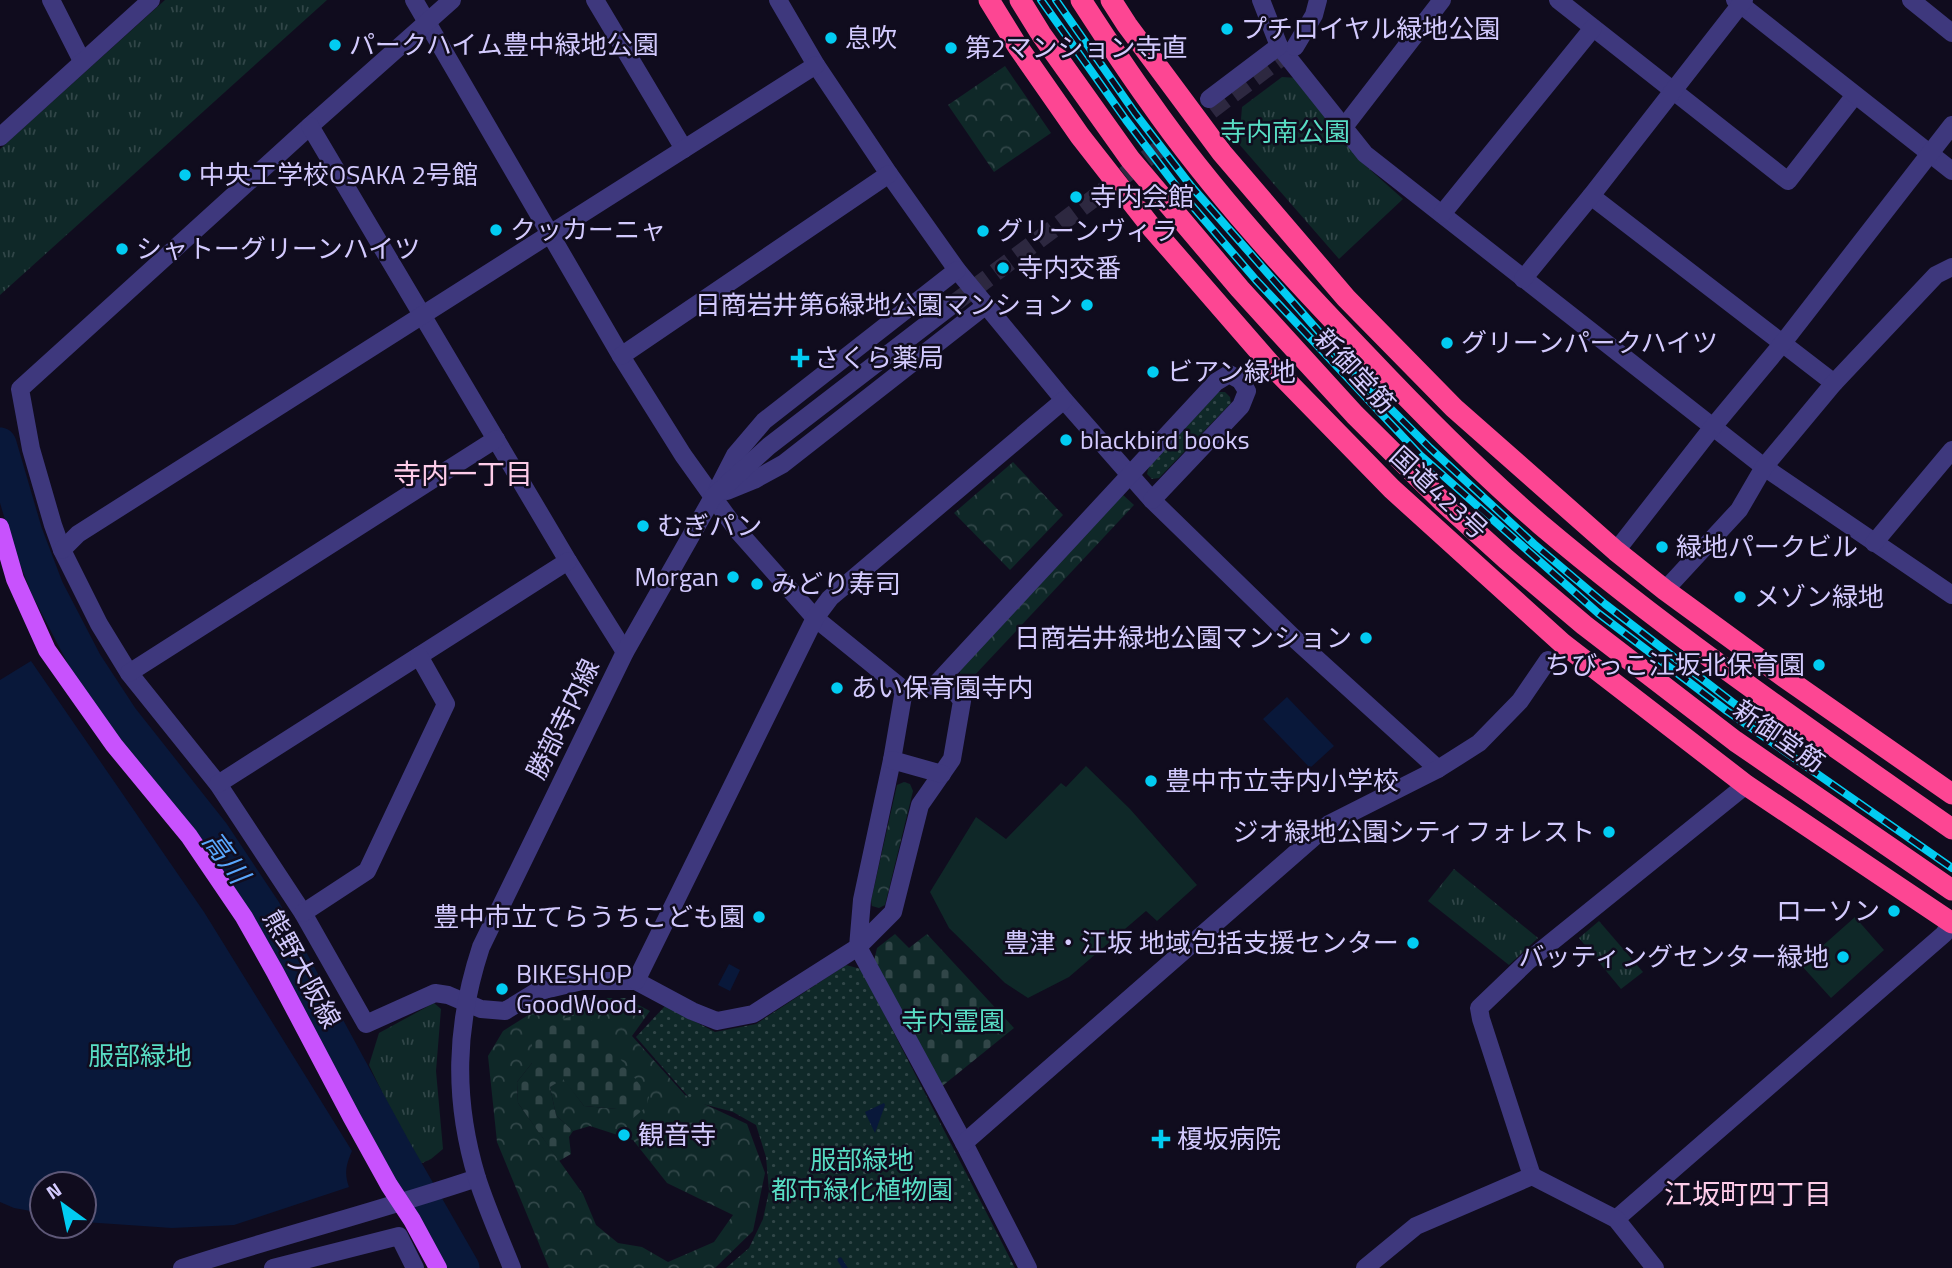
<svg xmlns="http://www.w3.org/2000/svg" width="1952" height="1268" viewBox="0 0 1952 1268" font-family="'Titillium Web','Noto Sans JP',sans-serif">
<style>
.grass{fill:url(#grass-dots)}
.forest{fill:url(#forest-crowns);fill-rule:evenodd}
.cemetery{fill:url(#cemetery-stones)}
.park{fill:url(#park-tufts)}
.pitch{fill:#0f2828}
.water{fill:#09183a}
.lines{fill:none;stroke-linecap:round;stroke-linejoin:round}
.stream{stroke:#09183a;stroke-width:5}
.river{stroke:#09183a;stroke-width:33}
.minor-tunnel{stroke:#2d2840;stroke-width:18;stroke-dasharray:18 9;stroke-linecap:butt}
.minor{stroke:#3e387d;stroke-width:18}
.major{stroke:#c852fd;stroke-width:18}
.highway{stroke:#fd4693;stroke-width:21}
.rail-casing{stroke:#02ccf2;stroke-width:8}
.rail{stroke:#100c1e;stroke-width:5;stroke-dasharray:16;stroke-linecap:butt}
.poi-dot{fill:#02ccf2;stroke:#100c1e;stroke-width:2.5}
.labels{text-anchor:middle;stroke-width:5;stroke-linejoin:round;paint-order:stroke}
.poi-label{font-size:26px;fill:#d3cafe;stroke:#100c1e;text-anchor:start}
.park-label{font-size:26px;fill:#58ddc4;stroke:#100c1e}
.street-label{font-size:26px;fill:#d3cafe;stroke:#100c1e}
.neighbourhood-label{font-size:28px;fill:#fecce9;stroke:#100c1e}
.water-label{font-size:28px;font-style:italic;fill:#59a7fd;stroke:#100c1e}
</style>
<defs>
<pattern id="grass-dots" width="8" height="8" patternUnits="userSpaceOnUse" patternTransform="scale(1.75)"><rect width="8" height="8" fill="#0f2828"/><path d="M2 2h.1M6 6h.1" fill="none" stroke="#314648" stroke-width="1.8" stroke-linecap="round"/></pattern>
<pattern id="forest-crowns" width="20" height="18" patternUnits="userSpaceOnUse" patternTransform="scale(1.75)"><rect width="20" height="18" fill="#0f2828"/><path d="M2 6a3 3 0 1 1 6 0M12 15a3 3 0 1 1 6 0" fill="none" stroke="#314648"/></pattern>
<pattern id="cemetery-stones" width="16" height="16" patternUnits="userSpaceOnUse" patternTransform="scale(1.75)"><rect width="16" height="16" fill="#0f2828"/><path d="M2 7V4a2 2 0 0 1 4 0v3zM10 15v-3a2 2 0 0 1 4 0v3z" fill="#314648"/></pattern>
<pattern id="park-tufts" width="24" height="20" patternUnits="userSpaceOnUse" patternTransform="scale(1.75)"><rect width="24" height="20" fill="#0f2828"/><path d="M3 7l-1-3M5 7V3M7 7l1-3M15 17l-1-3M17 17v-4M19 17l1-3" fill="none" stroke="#314648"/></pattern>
</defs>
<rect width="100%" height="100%" fill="#100c1e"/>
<g class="grass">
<polygon points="1218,392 1225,392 1230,397 1231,403 1159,478 1152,479 1147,474 1149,466"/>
<polygon points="846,965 861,969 1015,1268 726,1268 749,1248 763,1219 769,1191 766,1157 756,1125 733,1112 692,1101 636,1037 665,1006 715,1032 756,1024"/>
</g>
<g class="forest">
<polygon points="1005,66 1051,133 994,172 948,105"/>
<polygon points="1013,462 1063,515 1010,570 954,513"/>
<polygon points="1122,494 1134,505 972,678 965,678 960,674 960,666"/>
<polygon points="904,782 910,784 913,791 885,905 879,908 872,906 871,901 897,785"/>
<path d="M589,998h36l25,13 -18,25 53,59 62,29 18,49 -12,58 -38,37h-166l-52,-126 -9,-86 15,-25 30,-19zM532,1063l114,43 -29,3 -33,-3 -21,-28 -13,9 6,28 17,16 17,-5 43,14 34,43 66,32 -19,27 -46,20 -26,-15 -24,-4 -22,-18 -13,-31 -65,-91 -1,-21z"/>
</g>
<g class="cemetery">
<polygon points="895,934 909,948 927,934 1014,1028 941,1087 874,961 877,948"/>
<polygon points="585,1012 649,1097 646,1107 631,1120 617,1109 584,1106 563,1079 550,1087 556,1115 573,1131 569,1137 571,1154 559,1161 518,1103 517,1082 532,1063 532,1029"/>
</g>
<g class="park">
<polygon points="165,0 327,0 0,295 0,149"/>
<polygon points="1282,77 1298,78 1358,159 1403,199 1339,259 1239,144 1242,107"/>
<polygon points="1454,869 1538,938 1509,965 1428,901"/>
<polygon points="1599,921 1643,972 1621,989 1579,938"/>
<polygon points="434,1003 441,1009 436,1071 443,1149 431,1159 420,1164 408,1146 369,1065 379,1033"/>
</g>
<g class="pitch">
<polygon points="1086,766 1130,809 1197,885 1157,921 1146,911 1069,977 1028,998 1005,983 949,928 930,892 976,817 1006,839 1061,783 1066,787"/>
<polygon points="1855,917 1884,950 1831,998 1801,965"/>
</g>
<g class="water">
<path d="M31,661l173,251 148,239c-6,14 -8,22 -3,36l-115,38 -62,3 -88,-6v-38h-42v29l-28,-5 -14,-6v-522z"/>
<polygon points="1287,697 1334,746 1310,768 1263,719"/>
<polygon points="729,964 740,970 730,991 718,985"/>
<polygon points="884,1103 885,1105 875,1133 865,1112"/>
</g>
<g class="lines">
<polyline class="stream" points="840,1260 845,1268"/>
<polyline class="river" points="0,444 26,533 47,588 86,663 122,718 213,833 265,911 394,1148 463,1268"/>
<polyline class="minor-tunnel" points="952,305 1295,47"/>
<g class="minor">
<polyline points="51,0 82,61"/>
<polyline points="414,0 621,356 683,455 713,497 737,530 815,618 904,690"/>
<path d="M452,0l-142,126 -290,263 11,60 22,76 9,25 37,74 30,49 89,111 85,129 63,111 69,-31 13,2 33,14 24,2 31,-19 46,-11h54l56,30 25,10 36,-7 105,-67 35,-35 27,-107 32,-46 10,-58c-14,-23 -36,-15 -58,-11l-12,70 -30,140 -4,47 106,196 64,125"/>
<polyline points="595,0 684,149"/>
<polyline points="778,0 816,65 889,174 957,270 1064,400 1152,500 1297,641 1438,769"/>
<polyline points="1261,0 1279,46 1365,154 1764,467 1952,595"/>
<polyline points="1558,0 1788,181 1855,95"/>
<polyline points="1735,0 1952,171"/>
<polyline points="1911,0 1952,33"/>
<polyline points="1295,47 1314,15 1318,0"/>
<polyline points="1209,99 1279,46"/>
<polyline points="310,126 568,561 625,652"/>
<polyline points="1344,127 1442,0"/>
<polyline points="0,137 151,0"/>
<polyline points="1591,196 1834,383"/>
<polyline points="1442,214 1593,28"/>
<polyline points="1523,279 1591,196 1744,0"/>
<polyline points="621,356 889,174"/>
<polyline points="718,488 735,455 764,421 957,270"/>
<polyline points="727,491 754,480 783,464 985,306"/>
<polyline points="1874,543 1952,450"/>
<polyline points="62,550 78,534 816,65"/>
<polyline points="1616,551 1712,428 1782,344 1952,125"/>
<polyline points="1665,590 1739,510 1764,467 1834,383 1936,275 1952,267"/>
<polyline points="129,673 496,439"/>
<polyline points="936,684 1216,382 1229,374 1240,380 1247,391 1241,406 1152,500"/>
<polyline points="892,760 942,774"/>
<polyline points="218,784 568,561"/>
<polyline points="303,913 367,871 446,704 419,656"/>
<polyline points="636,981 815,618 830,598 1064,400"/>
<polyline points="964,1143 1329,824 1438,769 1479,743 1520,701 1548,660"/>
<polyline points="1532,1176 1481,1019 1479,1008 1528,961 1746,785"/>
<polyline points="1616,1219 1944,934 1952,921"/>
<path d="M182,1268c98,-32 197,-57 295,-90"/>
<polyline points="273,1268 399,1236 415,1268"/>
<path d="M512,1268c-12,-30 -25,-59 -35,-90 -24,-79 -22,-152 4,-231l144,-295 88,-155 56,-51 183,-141"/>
<polyline points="1365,1268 1416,1226 1532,1176 1616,1219 1655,1268"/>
</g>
<polyline class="major" points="0,527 15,579 47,650 114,745 189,836 244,917 275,972 352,1118 389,1185 412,1220 438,1268"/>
<g class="highway">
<polyline points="989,0 1018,47 1080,136 1152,228 1272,366 1392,489 1562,643 1746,785 1952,923"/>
<polyline points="1020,0 1041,34 1130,159 1240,289 1355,415 1443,502 1506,559 1584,625 1735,741 1952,890"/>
<path d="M1081,0c22,34 44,68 68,101 65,93 143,177 222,259 54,57 110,113 170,165 130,110 271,206 411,304"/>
<polyline points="1111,0 1127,25 1222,153 1346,298 1454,408 1616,551 1665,590 1787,679 1952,794"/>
</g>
<defs>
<g id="rail">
<polyline points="1041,0 1126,120 1182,194 1256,280 1420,455 1598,613 1727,711 1952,868"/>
<polyline points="1056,0 1135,113 1191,186 1357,375 1430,448 1534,544 1605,604 1732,702 1761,722"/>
</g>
</defs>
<use href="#rail" class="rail-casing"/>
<use href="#rail" class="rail"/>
</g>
<g class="poi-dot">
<circle cx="1227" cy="29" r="7"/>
<circle cx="831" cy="38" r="7"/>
<circle cx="335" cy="45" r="7"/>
<circle cx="951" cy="48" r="7"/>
<circle cx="185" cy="175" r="7"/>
<circle cx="1076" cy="197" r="7"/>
<circle cx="496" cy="230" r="7"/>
<circle cx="983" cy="231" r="7"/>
<circle cx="122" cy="249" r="7"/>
<circle cx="1003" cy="268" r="7"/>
<circle cx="1087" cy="305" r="7"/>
<circle cx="1447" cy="343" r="7"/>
<path d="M796.5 347.5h7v7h7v7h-7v7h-7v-7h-7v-7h7z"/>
<circle cx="1153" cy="372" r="7"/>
<circle cx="1066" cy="440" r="7"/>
<circle cx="643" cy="526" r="7"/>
<circle cx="1662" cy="547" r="7"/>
<circle cx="733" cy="577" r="7"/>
<circle cx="757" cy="584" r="7"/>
<circle cx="1740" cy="597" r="7"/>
<circle cx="1366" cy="638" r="7"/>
<circle cx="1819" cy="665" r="7"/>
<circle cx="837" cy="688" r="7"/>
<circle cx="1151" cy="781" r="7"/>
<circle cx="1609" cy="832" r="7"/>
<circle cx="1894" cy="911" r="7"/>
<circle cx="759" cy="917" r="7"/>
<circle cx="1413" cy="943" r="7"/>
<circle cx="1843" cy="957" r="7"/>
<circle cx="502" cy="989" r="7"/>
<circle cx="624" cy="1135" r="7"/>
<path d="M1157.5 1128.5h7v7h7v7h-7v7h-7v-7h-7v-7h7z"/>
</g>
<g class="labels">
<g class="poi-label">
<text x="1241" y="38">プチロイヤル緑地公園</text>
<text x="845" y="47">息吹</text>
<text x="349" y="54">パークハイム豊中緑地公園</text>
<text x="965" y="57">第2マンション寺直</text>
<text x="199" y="184">中央工学校OSAKA 2号館</text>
<text x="1090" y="206">寺内会館</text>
<text x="510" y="239">クッカーニャ</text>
<text x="997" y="240">グリーンヴィラ</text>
<text x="136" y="258">シャトーグリーンハイツ</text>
<text x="1017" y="277">寺内交番</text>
<text x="1073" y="314" text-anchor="end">日商岩井第6緑地公園マンション</text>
<text x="1461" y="352">グリーンパークハイツ</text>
<text x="814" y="367">さくら薬局</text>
<text x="1167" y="381">ビアン緑地</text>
<text x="1080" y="449">blackbird books</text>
<text x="657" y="535">むぎパン</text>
<text x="1676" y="556">緑地パークビル</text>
<text x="719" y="586" text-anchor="end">Morgan</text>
<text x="771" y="593">みどり寿司</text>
<text x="1754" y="606">メゾン緑地</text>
<text x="1352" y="647" text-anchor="end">日商岩井緑地公園マンション</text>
<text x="1805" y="674" text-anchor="end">ちびっこ江坂北保育園</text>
<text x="851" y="697">あい保育園寺内</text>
<text x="1165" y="790">豊中市立寺内小学校</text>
<text x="1595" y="841" text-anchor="end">ジオ緑地公園シティフォレスト</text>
<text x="1880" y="920" text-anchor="end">ローソン</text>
<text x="745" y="926" text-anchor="end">豊中市立てらうちこども園</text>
<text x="1399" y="952" text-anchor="end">豊津・江坂 地域包括支援センター</text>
<text x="1829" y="966" text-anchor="end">バッティングセンター緑地</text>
<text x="516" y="983">BIKESHOP<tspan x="516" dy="30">GoodWood.</tspan></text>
<text x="638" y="1144">観音寺</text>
<text x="1177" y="1148">榎坂病院</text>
</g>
<g class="park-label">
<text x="1285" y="141">寺内南公園</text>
<text x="953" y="1030">寺内霊園</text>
<text x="140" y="1065">服部緑地</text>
<text x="862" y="1169">服部緑地<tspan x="862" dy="30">都市緑化植物園</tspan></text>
</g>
<g class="street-label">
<text transform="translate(1355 371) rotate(47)" y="9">新御堂筋</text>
<text transform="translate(1439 493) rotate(43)" y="9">国道423号</text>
<text transform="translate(563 719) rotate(-64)" y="9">勝部寺内線</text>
<text transform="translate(1779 736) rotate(35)" y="9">新御堂筋</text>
<text transform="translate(302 969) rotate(61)" y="9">熊野大阪線</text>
</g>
<g class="neighbourhood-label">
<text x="463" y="484">寺内一丁目</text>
<text x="1748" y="1204">江坂町四丁目</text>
</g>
<g class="water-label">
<text transform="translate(226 857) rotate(54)" y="10">高川</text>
</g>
</g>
<g transform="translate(63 1205) rotate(327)"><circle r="33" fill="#100c1e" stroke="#5e5878" stroke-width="2"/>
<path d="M0-5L12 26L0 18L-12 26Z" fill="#02ccf2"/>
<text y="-10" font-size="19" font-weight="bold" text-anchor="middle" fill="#d3cafe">N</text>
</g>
</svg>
